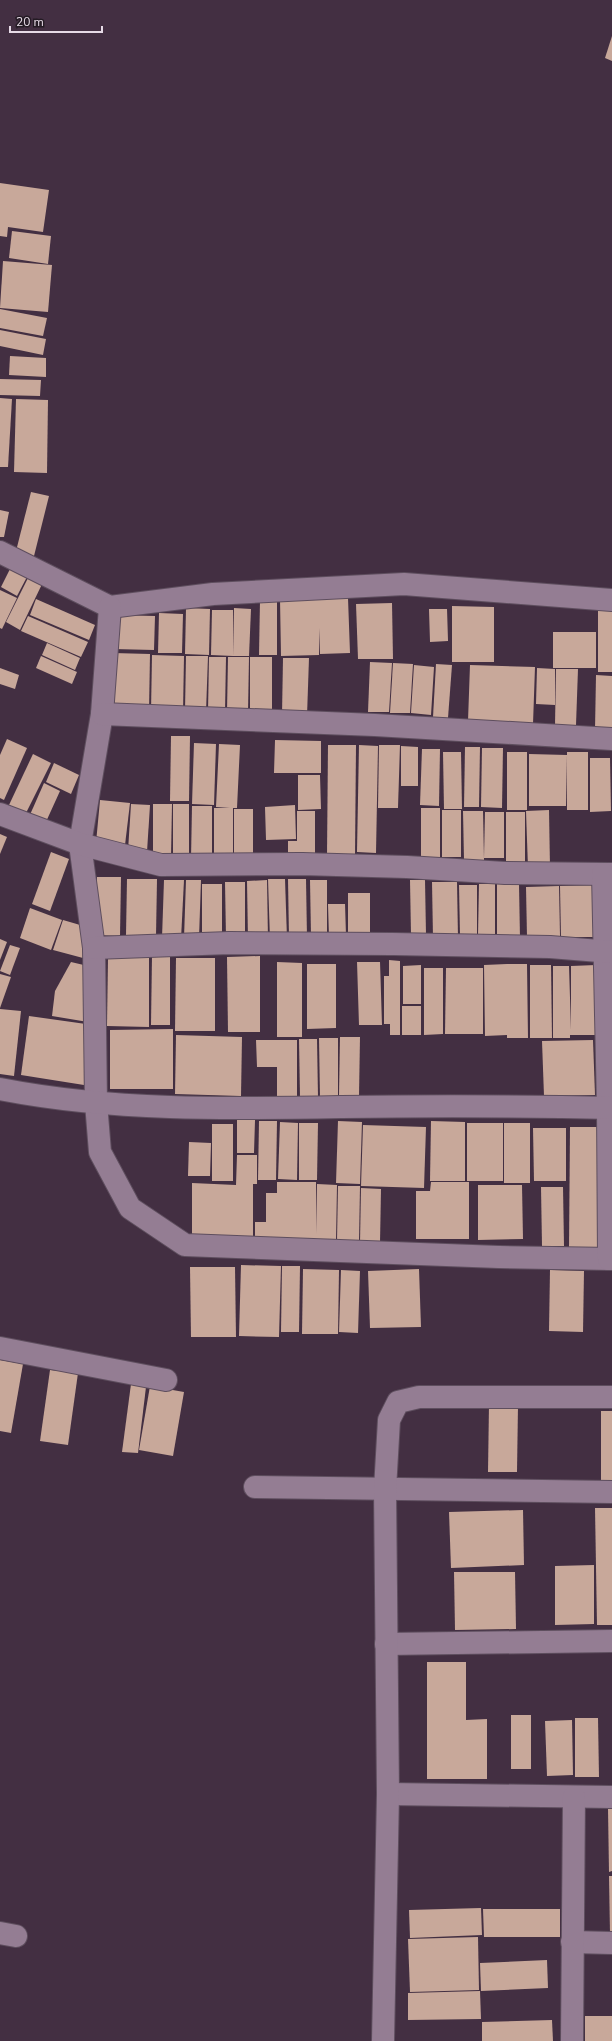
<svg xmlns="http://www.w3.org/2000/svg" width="612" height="2041" viewBox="0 0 612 2041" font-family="'Nunito Sans',sans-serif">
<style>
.building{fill:#c8a89a}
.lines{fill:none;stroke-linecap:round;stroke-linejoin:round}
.street-casing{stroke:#5e4e5e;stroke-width:24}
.street{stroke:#947d93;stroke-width:22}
</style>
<rect width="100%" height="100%" fill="#432f42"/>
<g class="building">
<polygon points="612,36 612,61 605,58"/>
<polygon points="0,183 49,190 43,232 8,227 7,237 0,236"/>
<polygon points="12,231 51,236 48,264 9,258"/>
<polygon points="3,261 52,265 48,312 0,308"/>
<polygon points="0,309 47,318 43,336 0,328"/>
<polygon points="0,330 46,339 43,355 0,346"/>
<polygon points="10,356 46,358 46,377 9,375"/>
<polygon points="0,379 41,380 40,396 0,395"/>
<polygon points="0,398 12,399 8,467 0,467"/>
<polygon points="16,399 48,400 47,473 14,472"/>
<polygon points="31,492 49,496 33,560 15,555"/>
<polygon points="0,510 9,512 4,537 0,537"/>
<polygon points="12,565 29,573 17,596 1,587"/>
<polygon points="29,576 43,582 20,630 6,622"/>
<polygon points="0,590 17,598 2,629 0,628"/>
<polygon points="348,598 350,653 320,654 319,628 319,655 281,656 280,599"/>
<polygon points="36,599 95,625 89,640 30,615"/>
<polygon points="260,600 277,601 277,655 259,655"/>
<polygon points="392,603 393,659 358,659 356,604"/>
<polygon points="452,606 494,607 494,662 452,662"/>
<polygon points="186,608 210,609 209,655 185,654"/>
<polygon points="234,608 251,609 249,656 233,656"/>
<polygon points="429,609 447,609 448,641 430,642"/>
<rect x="598" y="609" width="14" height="63"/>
<polygon points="212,610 233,610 233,656 211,655"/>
<polygon points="159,613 183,614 182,653 158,653"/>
<polygon points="114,615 155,616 154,650 113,649"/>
<polygon points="28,616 88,642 81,657 21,631"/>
<rect x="553" y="632" width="43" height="36"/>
<polygon points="47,643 80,658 75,670 42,655"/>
<polygon points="113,653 150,654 149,711 112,710"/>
<polygon points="152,655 184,656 183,712 151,712"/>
<polygon points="41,656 77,672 72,684 36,668"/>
<polygon points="186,656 208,656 206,712 185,711"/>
<polygon points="209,657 226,657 225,712 208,712"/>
<polygon points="228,657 249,657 248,712 227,712"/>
<polygon points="250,657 272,657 272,713 250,712"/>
<polygon points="283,658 309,658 307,716 282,715"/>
<polygon points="370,662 392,663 389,712 368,712"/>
<polygon points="393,663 413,664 410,713 390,713"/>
<polygon points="436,664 452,665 448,718 433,717"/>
<polygon points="414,665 434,667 431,715 411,713"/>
<polygon points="470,665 535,667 533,724 516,724 516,716 516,722 468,721"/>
<polygon points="0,668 19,675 15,689 0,684"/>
<polygon points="537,668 555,669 555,705 536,704"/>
<polygon points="556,669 578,669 576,725 555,725"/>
<polygon points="596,675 612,676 612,731 595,730"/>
<polygon points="171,736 190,736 189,801 170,801"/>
<polygon points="7,739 27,748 4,800 0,798 0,755"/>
<polygon points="275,740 321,741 321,773 274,773"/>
<polygon points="194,743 216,744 214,805 192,804"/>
<polygon points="219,744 240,745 237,808 233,808 233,859 214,860 214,808 230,808 216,807"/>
<polygon points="328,745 356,745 355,856 327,855"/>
<polygon points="359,745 378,746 376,853 357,852"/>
<polygon points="379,745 400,745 398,808 378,808"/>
<polygon points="401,746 418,747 418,786 401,786"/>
<polygon points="465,747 480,747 479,807 464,807"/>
<polygon points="482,748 503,748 502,808 481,807"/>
<polygon points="422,749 440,749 439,806 420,805"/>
<polygon points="443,752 461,752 462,809 444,809"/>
<rect x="507" y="752" width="20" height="58"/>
<rect x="567" y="752" width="21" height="58"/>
<polygon points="33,754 51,763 26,813 9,805"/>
<polygon points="529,754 567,755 566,806 529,806"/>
<polygon points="590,758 610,758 611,811 590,812"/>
<polygon points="54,763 79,775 71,794 46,782"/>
<polygon points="298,775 320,775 321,809 298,810"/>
<polygon points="44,783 60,791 45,824 29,817"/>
<polygon points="100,800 130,803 125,845 96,843"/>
<polygon points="131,804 150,805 147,852 128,851"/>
<polygon points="153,804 172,804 171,856 153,856"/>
<rect x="173" y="804" width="16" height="51"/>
<polygon points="295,805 296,839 266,840 265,807"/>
<polygon points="192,806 212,806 212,859 191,859"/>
<polygon points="421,808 440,808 440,857 421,858"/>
<rect x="234" y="809" width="19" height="44"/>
<rect x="442" y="810" width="19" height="47"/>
<polygon points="549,810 550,868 528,868 526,811"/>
<polygon points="297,811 315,811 315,857 288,857 288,841 297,841"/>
<polygon points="463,811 483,811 484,860 464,860"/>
<polygon points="485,812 504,812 504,858 484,858"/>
<rect x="506" y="812" width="19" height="53"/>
<polygon points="0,834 7,837 0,854"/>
<polygon points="51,852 69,859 50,911 32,904"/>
<polygon points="97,877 121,877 120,936 96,935"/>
<polygon points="127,879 157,879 156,936 126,935"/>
<polygon points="268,879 285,879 287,939 270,940"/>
<polygon points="288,879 306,879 307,938 289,938"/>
<polygon points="164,880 184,880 181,939 162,938"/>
<polygon points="186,880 201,880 199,938 184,938"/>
<polygon points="267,880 268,940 248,940 247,881"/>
<polygon points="310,880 327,880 327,936 311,936"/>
<polygon points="410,880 425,880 426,935 411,935"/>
<polygon points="225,882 245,882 245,938 226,938"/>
<polygon points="432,882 457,882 458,938 433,938"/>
<rect x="202" y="884" width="20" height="54"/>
<polygon points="479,884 495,884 495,935 478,935"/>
<polygon points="497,884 519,884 520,939 497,940"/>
<polygon points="459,885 477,885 477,935 460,935"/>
<polygon points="594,885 595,937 561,937 560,886"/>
<polygon points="559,886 560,936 527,937 526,887"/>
<polygon points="348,893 370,893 370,932 348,933"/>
<polygon points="328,904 345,904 346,936 329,937"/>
<polygon points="30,908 62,920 51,950 20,938"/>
<polygon points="63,920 87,927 83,958 53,950"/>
<polygon points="0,939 7,942 0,960"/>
<polygon points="10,945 20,948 10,975 0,971"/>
<polygon points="152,956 170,956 170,1025 151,1025"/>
<polygon points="260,956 260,1032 228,1032 227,957"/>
<polygon points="149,957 149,1027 107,1026 108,958"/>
<polygon points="176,958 215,958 215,1031 175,1031"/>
<polygon points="389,960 400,961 400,1035 390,1035 390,1024 384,1024 384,976 389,976"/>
<polygon points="71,962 88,966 88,1022 52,1016 55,991"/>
<polygon points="277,962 302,963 302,1037 277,1037"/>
<polygon points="357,962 380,962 382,1025 359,1025"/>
<polygon points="307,964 336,964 336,1028 307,1029"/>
<polygon points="507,964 527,964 528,1038 507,1038 507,1035 485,1036 484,965"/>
<polygon points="421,965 421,1004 403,1004 403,966"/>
<polygon points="530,965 551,965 552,1038 530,1038"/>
<polygon points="596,965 596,1035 570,1035 570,1038 553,1038 553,966 569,966 571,1030 571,966"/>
<polygon points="424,968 443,968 443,1034 424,1035"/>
<polygon points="446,968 483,968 483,1034 445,1034"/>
<polygon points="0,974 11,977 0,1008"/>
<rect x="402" y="1006" width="19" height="29"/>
<polygon points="0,1009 21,1011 14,1076 0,1074"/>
<polygon points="29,1016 93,1025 84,1085 21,1075"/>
<polygon points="173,1029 173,1089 110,1089 110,1030"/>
<polygon points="176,1035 242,1037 241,1096 175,1094"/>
<polygon points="340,1037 360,1037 359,1096 339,1095"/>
<polygon points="319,1038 338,1038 338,1099 320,1098"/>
<polygon points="299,1039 317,1039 318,1097 300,1097"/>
<polygon points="256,1040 297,1040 297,1096 277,1096 277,1067 257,1067"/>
<polygon points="593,1040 595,1095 544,1096 542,1041"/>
<polygon points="237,1120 255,1120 254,1153 237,1153"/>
<polygon points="259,1121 277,1121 276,1180 258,1180"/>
<polygon points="338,1121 362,1122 360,1184 336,1183"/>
<polygon points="431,1121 465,1122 465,1181 430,1181"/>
<polygon points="280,1122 298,1123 297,1180 278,1179"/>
<polygon points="299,1123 318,1123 317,1180 299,1180"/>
<rect x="467" y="1123" width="36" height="58"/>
<rect x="504" y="1123" width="26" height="60"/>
<rect x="212" y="1124" width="21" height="57"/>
<polygon points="363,1125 426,1127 424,1188 361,1186"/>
<polygon points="570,1127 601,1127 599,1248 569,1248"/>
<polygon points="533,1128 566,1128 566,1181 534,1181"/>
<polygon points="189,1142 211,1143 210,1176 188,1176"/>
<polygon points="237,1155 257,1155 257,1184 253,1184 253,1241 192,1242 192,1183 236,1185"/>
<polygon points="277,1182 316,1182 316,1234 317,1184 337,1185 336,1241 255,1242 255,1222 266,1222 266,1193 277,1193"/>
<polygon points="431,1182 469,1182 469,1239 416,1239 416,1191 430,1191"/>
<polygon points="478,1185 522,1185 523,1239 478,1240"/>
<polygon points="338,1186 360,1186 359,1242 337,1241"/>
<polygon points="541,1187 563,1187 564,1246 542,1246"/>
<polygon points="361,1188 381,1189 380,1243 360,1243"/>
<polygon points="241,1265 281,1266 279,1337 239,1336"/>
<polygon points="282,1266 300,1266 299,1332 281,1332"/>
<polygon points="190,1267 235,1267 236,1337 191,1337"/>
<polygon points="303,1269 339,1270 338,1334 302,1334"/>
<polygon points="419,1269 421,1327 370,1328 368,1271"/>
<polygon points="341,1270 360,1271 358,1333 339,1332"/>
<polygon points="550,1270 584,1271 583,1332 549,1331"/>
<polygon points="0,1360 23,1364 11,1433 0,1431"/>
<polygon points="50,1370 78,1373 68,1445 40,1441"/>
<polygon points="131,1384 146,1387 138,1453 122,1452"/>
<polygon points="150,1386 184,1392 173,1456 139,1450"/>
<polygon points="489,1404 518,1405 517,1472 488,1472"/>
<rect x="601" y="1411" width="11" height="71"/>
<polygon points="595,1508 612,1508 612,1625 597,1625"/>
<polygon points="523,1510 524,1565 451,1568 449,1512"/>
<polygon points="594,1565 594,1624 555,1625 555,1566"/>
<polygon points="454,1572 515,1572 516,1629 455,1630"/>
<polygon points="427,1662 466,1662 466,1720 487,1719 487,1779 427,1779"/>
<rect x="511" y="1715" width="20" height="54"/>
<polygon points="575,1718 598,1718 599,1777 575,1777"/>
<polygon points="572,1720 573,1775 547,1776 545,1721"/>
<polygon points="608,1809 612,1809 612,1871 609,1872"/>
<polygon points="609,1876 612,1876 612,1934 610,1934"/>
<polygon points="481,1908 482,1935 410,1938 409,1910"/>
<polygon points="483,1909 560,1909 560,1937 484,1937"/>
<polygon points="478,1937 479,1990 410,1992 408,1939"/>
<polygon points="547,1960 548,1988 481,1991 480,1963"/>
<polygon points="480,1991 481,2019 408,2020 408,1993"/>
<rect x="585" y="2016" width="27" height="25"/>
<polygon points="552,2020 553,2041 482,2041 482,2022"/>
</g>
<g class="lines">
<defs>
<g id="street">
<polyline points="0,552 110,607 213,594 404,584 612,600"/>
<polyline points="110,607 102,714 80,844 94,948 96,1103 100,1152 130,1208 185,1245 499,1257 612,1259"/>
<polyline points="102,714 375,725 612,739"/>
<polyline points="0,814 80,844 161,865 302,864 407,867 505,873 612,874"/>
<polyline points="603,874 608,1108 609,1259"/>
<polyline points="94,948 229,943 393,944 550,947 612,952"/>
<path d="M0,1089c113,22 227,20 341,18 90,-1 181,-1 271,1"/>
<polyline points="0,1348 166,1380"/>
<polyline points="255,1487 612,1492"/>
<polyline points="386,1644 612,1641"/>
<polyline points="388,1794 612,1797"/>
<polyline points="0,1933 16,1936"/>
<polyline points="572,1942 612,1943"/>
<polyline points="383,2041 388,1794 385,1489 389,1420 398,1402 419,1397 612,1397"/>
<polyline points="572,2041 574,1797"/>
</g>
</defs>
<use href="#street" class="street-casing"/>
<use href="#street" class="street"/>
</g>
<path d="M10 26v6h92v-6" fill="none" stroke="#e7dbe7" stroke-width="2"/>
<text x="16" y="26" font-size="12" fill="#e7dbe7" stroke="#241b24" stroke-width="3" paint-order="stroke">20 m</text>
</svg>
